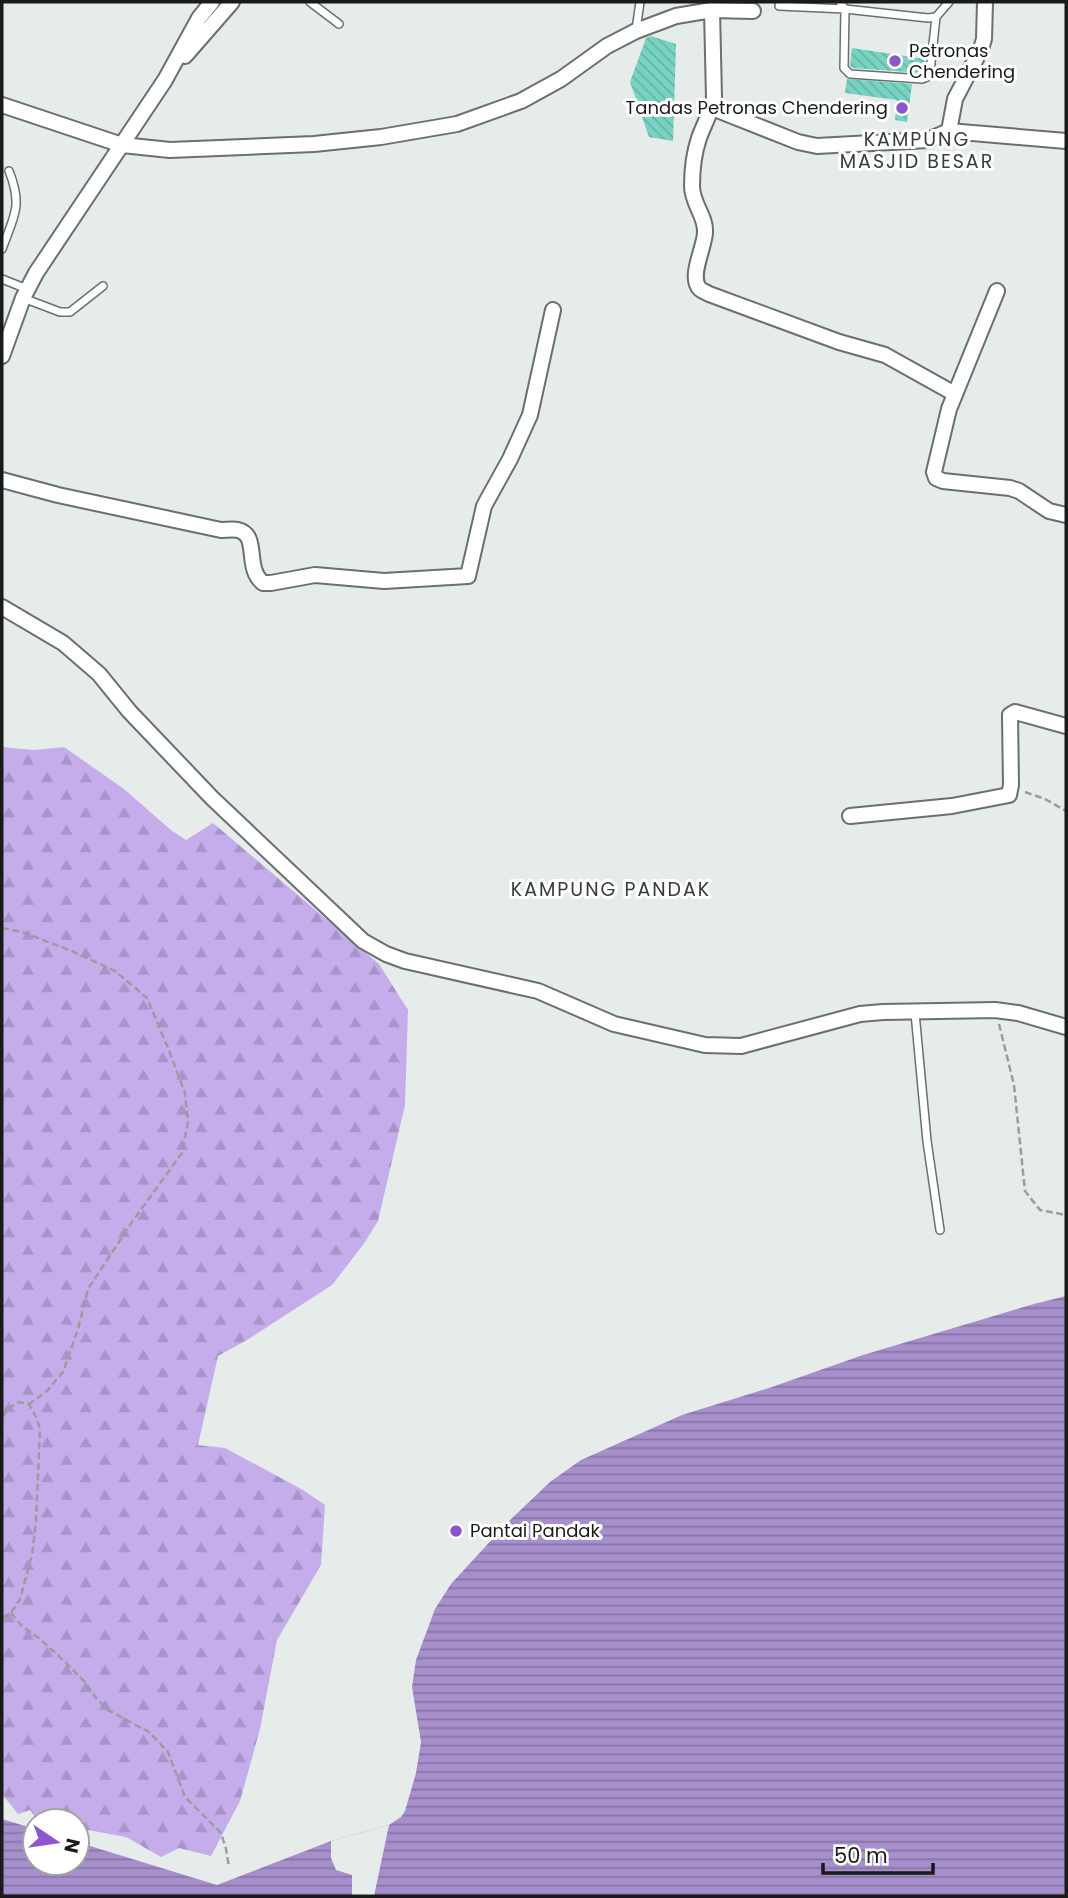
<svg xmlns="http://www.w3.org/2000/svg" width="1068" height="1898" viewBox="0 0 1068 1898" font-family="Poppins,sans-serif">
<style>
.forest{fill:url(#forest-firs)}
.water{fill:url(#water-rules)}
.pier{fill:#e5ecea}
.building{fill:url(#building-back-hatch)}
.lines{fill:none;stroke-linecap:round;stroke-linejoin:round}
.service-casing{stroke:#69706e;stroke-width:10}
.minor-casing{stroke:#69706e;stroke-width:18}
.path{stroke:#999e9c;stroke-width:2.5;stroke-dasharray:7 3.5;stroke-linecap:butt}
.service{stroke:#fff;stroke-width:7}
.minor{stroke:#fff;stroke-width:14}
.poi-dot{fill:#8c56ce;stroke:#fff;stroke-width:2.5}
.labels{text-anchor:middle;stroke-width:6;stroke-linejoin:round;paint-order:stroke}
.poi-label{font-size:18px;fill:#181b1a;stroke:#fff;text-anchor:start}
.neighbourhood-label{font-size:19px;letter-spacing:2px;fill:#373d3c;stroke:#fff}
</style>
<defs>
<pattern id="forest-firs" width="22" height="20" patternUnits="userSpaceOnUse" patternTransform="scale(1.75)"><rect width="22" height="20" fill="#c5adec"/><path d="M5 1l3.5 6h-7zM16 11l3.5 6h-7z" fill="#a894ca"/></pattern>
<pattern id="water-rules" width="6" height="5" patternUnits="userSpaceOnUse" patternTransform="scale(1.75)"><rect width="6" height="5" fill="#a78fcc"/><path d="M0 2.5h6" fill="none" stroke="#8774a5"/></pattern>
<pattern id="building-back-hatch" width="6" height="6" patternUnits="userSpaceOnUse" patternTransform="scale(1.75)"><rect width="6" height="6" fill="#78d3c2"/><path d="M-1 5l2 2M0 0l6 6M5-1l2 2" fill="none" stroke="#67b5a6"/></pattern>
</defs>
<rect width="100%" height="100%" fill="#e5ecea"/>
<polygon class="forest" points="2,747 34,750 64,747 124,789 172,831 186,840 213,823 379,964 408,1010 405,1105 378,1221 363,1245 332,1285 247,1340 218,1356 198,1445 225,1448 303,1490 325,1505 321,1565 277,1640 260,1729 240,1801 211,1856 179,1848 161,1857 126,1837 88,1830 70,1817 52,1815 36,1818 30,1810 18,1814 2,1794"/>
<polygon class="water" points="1066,1296 1066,1896 2,1896 2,1819 35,1829 35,1863 77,1863 77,1842 217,1885 331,1841 389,1825 401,1817 405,1811 416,1773 421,1742 412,1687 416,1660 435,1609 451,1584 507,1523 550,1482 581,1460 682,1415 769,1388 863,1355 1034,1304"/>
<polygon class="pier" points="389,1825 374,1896 352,1896 352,1875 336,1870 331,1858 331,1841"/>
<g class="building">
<polygon points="651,36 676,44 673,141 649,137 630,82 646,38"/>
<polygon points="852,48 925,59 924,70 921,73 853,68 850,66"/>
<polygon points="847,79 912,84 907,122 895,120 897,100 845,93"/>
</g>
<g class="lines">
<defs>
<g id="service">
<polyline points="310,2 339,24"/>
<polyline points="840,2 845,9 928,18 936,17 949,2"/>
<polyline points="779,6 845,9 844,68 850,74 922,79 927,77 930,72 936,17"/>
<polyline points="636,30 640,2"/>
<path d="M2,249c12,-33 21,-43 7,-78"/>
<polyline points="2,279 27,289"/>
<polyline points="23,298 60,312 70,312 103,286"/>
<polyline points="915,1013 927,1141 940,1230"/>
</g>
<g id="minor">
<path d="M712,10l2,88c-3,15 -10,26 -15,40 -5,15 -7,33 -7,48 0,18 14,30 13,46 0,15 -17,45 -5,57 2,2 6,3 9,5l130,48 46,13 70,39"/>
<polyline points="185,56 232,2"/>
<polyline points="2,105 122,145 170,150 314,144 381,137 457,124 521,101 561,79 607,46 636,31 676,16 712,10 753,11"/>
<polyline points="712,108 798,142 817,146 928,140 949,131 1066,141"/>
<polyline points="949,131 955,99 981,49 984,39 985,2"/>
<polyline points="997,291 949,409 934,472 936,478 943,481 1010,488 1019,491 1049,511 1066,515"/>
<polyline points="2,356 23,298 36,273 165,80 199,18 212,2"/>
<path d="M2,480l56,15 163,35c5,0 12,-1 17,0 22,5 6,38 25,53h8l44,-8 69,6 84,-5 16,-70 26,-47 20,-44 23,-105"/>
<polyline points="2,607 63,643 99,674 129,711 212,798 363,941 386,954 405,961 538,991 614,1024 705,1045 741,1046 860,1014 883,1012 995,1010 1018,1013 1066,1027"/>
<polyline points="850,816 952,806 1009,795 1011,785 1010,715 1015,712 1066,726"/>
</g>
</defs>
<use href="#service" class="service-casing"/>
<use href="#minor" class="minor-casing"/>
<g class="path">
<polyline points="1025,792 1045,799 1066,811"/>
<polyline points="2,928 22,932 72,951 115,971 147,998 168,1048 185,1093 188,1122 182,1153 132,1222 88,1289 78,1329 63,1372 47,1391 29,1404"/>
<polyline points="999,1024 1014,1085 1025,1191 1040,1210 1066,1215"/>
<polyline points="2,1417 9,1408 19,1402 29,1404 36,1417 40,1430 36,1521 32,1555 20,1599 11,1613 2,1618"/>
<polyline points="11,1613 22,1626 40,1639 62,1659 85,1682 96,1698 108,1710 149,1732 168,1752 185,1797 221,1833 226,1849 229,1867"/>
</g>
<use href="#service" class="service"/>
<use href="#minor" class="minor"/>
</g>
<g class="poi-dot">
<circle cx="895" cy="61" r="7"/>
<circle cx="902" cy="108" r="7"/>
<circle cx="456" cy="1531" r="7"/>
</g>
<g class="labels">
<g class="poi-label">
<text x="909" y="57">Petronas<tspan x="909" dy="21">Chendering</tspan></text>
<text x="888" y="114" text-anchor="end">Tandas Petronas Chendering</text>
<text x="470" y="1537">Pantai Pandak</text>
</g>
<g class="neighbourhood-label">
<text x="917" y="146">KAMPUNG<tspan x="917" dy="22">MASJID BESAR</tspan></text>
<text x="611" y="896">KAMPUNG PANDAK</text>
</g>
</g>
<rect width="1068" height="1898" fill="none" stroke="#181b1a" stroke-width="7"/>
<g transform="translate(56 1842) rotate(103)"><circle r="33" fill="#ffffff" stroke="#a3a4a3" stroke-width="2"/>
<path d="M0-5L12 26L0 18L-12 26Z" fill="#8c56ce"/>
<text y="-10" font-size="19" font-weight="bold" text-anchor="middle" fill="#181b1a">N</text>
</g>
<path d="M823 1863v10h110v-10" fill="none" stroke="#181b1a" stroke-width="3.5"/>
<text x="834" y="1863" font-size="21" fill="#181b1a" stroke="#ffffff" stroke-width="5" paint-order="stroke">50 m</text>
</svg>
